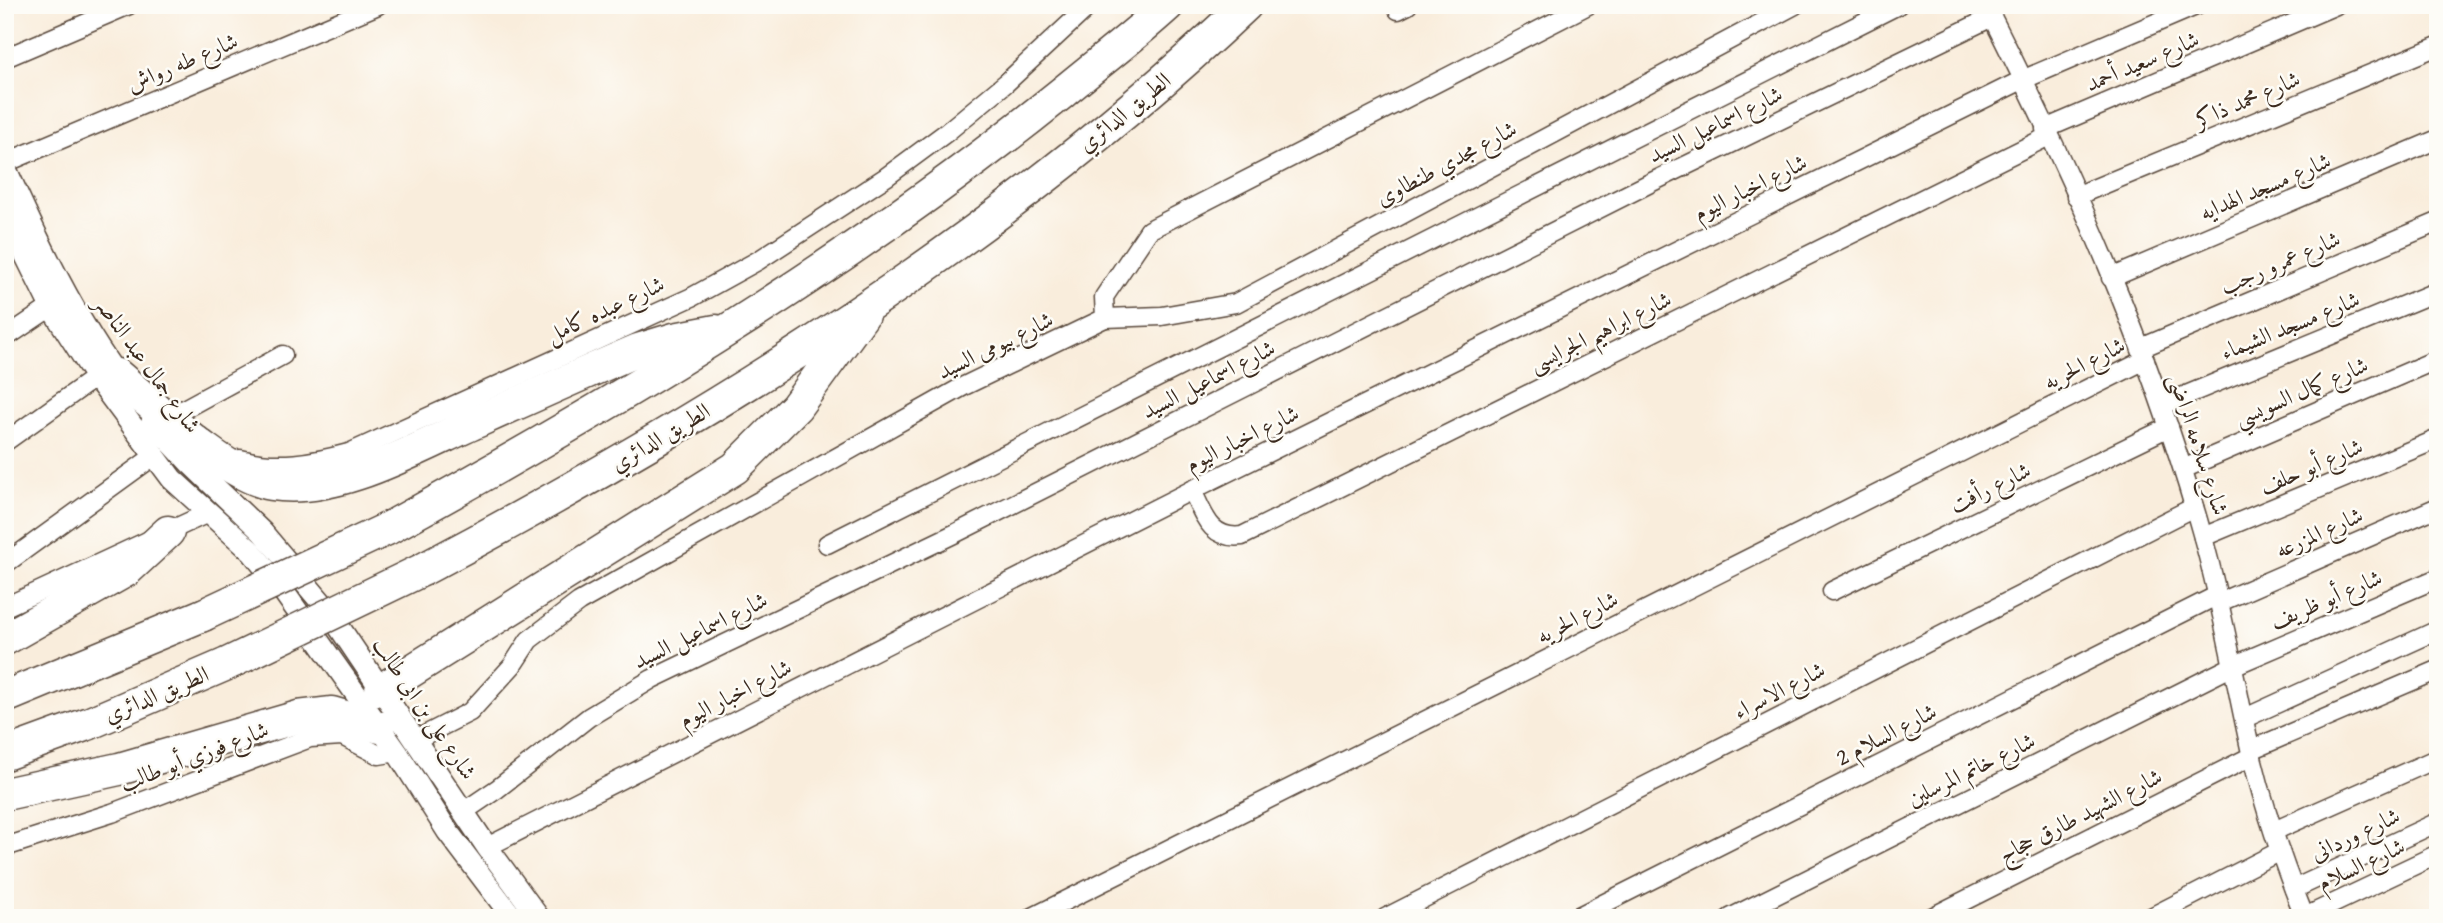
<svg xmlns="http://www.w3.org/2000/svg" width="2443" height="923" viewBox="0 0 2443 923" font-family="'Gentium Book Plus',Amiri,serif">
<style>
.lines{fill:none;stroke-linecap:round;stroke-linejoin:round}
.minor-casing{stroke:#58473a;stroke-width:21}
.tertiary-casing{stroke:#58473a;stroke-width:24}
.motorway-casing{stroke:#58473a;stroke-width:35}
.minor{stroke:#fff;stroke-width:18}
.tertiary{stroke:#fff;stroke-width:21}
.motorway{stroke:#fff;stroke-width:32}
.motorway-bridge-casing{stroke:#58473a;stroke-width:35;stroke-linecap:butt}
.motorway-bridge{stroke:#fff;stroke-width:32}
.labels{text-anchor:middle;stroke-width:5;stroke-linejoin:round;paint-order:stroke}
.street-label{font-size:23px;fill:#3b2a1e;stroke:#fdfcf7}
</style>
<rect width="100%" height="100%" fill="#fdfcf7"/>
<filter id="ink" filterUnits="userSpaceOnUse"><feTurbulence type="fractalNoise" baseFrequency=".0143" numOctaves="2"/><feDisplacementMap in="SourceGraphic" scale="14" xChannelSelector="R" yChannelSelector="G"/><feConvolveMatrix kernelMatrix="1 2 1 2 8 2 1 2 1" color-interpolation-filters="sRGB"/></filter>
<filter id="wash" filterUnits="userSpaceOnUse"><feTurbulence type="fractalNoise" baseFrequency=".00686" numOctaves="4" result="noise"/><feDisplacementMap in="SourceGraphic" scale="28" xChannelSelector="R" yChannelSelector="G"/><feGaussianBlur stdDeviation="1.57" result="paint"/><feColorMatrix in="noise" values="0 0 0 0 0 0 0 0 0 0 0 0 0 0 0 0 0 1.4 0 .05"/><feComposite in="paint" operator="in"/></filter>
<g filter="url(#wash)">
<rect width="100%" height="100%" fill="#f9eddc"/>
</g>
<g filter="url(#ink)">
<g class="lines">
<defs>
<g id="minor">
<path d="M1986,5c86,169 165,347 216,529 21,74 33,148 50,223 13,54 32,109 53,161"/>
<polyline points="1398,10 1408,5"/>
<polyline points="5,58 129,5"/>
<polyline points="2045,129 2336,5"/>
<polyline points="5,163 378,5"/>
<polyline points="2076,196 2438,46"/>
<polyline points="2111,278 2438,139"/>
<polyline points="1105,318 1162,316 1236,303 1795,5"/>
<polyline points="5,338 51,307"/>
<polyline points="2141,348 2438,222"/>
<polyline points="2162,405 2438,291"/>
<polyline points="173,415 283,355"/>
<polyline points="5,442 96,377"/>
<path d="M240,459c37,10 72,4 109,-6l343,-156 67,-37 127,-83 61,-45 59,-49 84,-78"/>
<polyline points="2183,469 2438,359"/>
<path d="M1192,490c12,25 18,50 50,46l807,-400"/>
<polyline points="2203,537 2438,439"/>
<polyline points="827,544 1898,5"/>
<polyline points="5,564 154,456"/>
<polyline points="1832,591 2169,427"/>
<polyline points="2220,602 2438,507"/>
<polyline points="5,607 208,513"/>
<polyline points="2245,718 2438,630"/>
<polyline points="415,740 470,712 512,666 529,640 579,602 964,386 1105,318 1104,297 1149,230 1588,5"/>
<polyline points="2251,750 2438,670"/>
<polyline points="463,812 497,789 589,717 652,679 956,533 1652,182 1992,17"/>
<polyline points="2274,831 2438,758"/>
<polyline points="5,847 112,813 310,738 342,736 379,755 397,752"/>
<polyline points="487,847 1192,490 2022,80 2198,5"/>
<polyline points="2294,889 2438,822"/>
<polyline points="2305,917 2438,854"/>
<polyline points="1031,918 2145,360"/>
<polyline points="1385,918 2194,507"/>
<polyline points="1575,918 2218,595"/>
<polyline points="1730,918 2235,665 2438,578"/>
<polyline points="1930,918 2252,756"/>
<polyline points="2149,918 2280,851"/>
</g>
<g id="tertiary">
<path d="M5,167c34,76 69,151 119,218"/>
<polyline points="5,214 51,307 96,377 172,479 252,552 281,588 397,752 448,832 513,918"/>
<polyline points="152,422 191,464 262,532 327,609 487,847 539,918"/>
</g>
<g id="motorway">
<path d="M117,375c37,31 110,102 155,109 66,11 147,-37 206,-63 53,-24 106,-48 160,-71l36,-11 42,-8"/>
<path d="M387,529c236,-130 464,-266 675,-436 35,-29 72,-57 106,-88"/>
<path d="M422,570c294,-155 582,-335 824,-565"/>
<polyline points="5,639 127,570 168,532"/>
<polyline points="381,690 735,468 796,407 863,315"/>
<polyline points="5,697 203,615"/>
<polyline points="5,754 90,723 227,664"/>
<polyline points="5,794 119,769 298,717 332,713 379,727"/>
</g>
</defs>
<use href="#minor" class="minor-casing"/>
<use href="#tertiary" class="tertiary-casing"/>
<use href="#motorway" class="motorway-casing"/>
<use href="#minor" class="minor"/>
<use href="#tertiary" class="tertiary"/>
<use href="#motorway" class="motorway"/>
<defs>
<g id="motorway-bridge">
<polyline points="203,615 387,529"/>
<polyline points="227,664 422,570"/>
</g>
</defs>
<use href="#motorway-bridge" class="motorway-bridge-casing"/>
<use href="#motorway-bridge" class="motorway-bridge"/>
</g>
</g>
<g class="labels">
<g class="street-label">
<text transform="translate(2142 61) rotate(-23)" y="8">شارع سعيد أحمد</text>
<text transform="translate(182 62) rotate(-23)" y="8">شارع طه رواش</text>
<text transform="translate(2247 99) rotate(-23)" y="8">شارع محمد ذاكر</text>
<text transform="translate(1124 112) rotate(-39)" y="8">الطريق الدائري</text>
<text transform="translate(1715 124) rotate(-26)" y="8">شارع اسماعيل السيد</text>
<text transform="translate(1446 163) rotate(-28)" y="8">شارع مجدي طنطاوى</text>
<text transform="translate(2265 186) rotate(-23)" y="8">شارع مسجد الهدايه</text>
<text transform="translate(1750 187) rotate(-26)" y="8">شارع اخبار اليوم</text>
<text transform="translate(2280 262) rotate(-23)" y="8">شارع عمرو رجب</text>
<text transform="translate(605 309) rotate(-25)" y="8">شارع عبده كامل</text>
<text transform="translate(2290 325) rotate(-22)" y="8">شارع مسجد الشيماء</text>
<text transform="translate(1600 331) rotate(-26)" y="8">شارع ابراهيم الجرايسى</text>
<text transform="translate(995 345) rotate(-26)" y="8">شارع بيومى السيد</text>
<text transform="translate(2084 363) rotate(-27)" y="8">شارع الحريه</text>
<text transform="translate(148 364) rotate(54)" y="8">شارع جمال عبد الناصر</text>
<text transform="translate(1208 379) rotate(-27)" y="8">شارع اسماعيل السيد</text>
<text transform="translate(2301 391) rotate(-23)" y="8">شارع كمال السويسي</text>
<text transform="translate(660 437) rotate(-31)" y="8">الطريق الدائري</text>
<text transform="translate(1242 438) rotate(-26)" y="8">شارع اخبار اليوم</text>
<text transform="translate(2199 444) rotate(72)" y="8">شارع سلامه الراضى</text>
<text transform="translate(2311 466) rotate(-23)" y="8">شارع أبو حلف</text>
<text transform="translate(1990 487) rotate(-26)" y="8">شارع رأفت</text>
<text transform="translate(2319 532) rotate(-24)" y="8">شارع المزرعه</text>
<text transform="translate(2326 599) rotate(-23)" y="8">شارع أبو ظريف</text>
<text transform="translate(1577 617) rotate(-27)" y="8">شارع الحريه</text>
<text transform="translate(700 630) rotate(-26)" y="8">شارع اسماعيل السيد</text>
<text transform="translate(1779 690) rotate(-27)" y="8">شارع الاسراء</text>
<text transform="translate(735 693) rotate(-27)" y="8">شارع اخبار اليوم</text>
<text transform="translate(156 694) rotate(-23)" y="8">الطريق الدائري</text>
<text transform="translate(425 708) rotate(56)" y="8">شارع على بن ابى طالب</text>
<text transform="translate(1886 734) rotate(-27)" y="8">شارع السلام 2</text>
<text transform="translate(194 756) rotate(-21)" y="8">شارع فوزي أبو طالب</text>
<text transform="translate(1971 769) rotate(-26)" y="8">شارع خاتم المرسلين</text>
<text transform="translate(2080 815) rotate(-27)" y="8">شارع الشهيد طارق حجاج</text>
<text transform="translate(2355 834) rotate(-25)" y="8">شارع وردانى</text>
<text transform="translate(2361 864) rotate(-25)" y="8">شارع السلام</text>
</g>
</g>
<rect width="2443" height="923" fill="none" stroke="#fdfcf7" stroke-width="28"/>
</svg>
